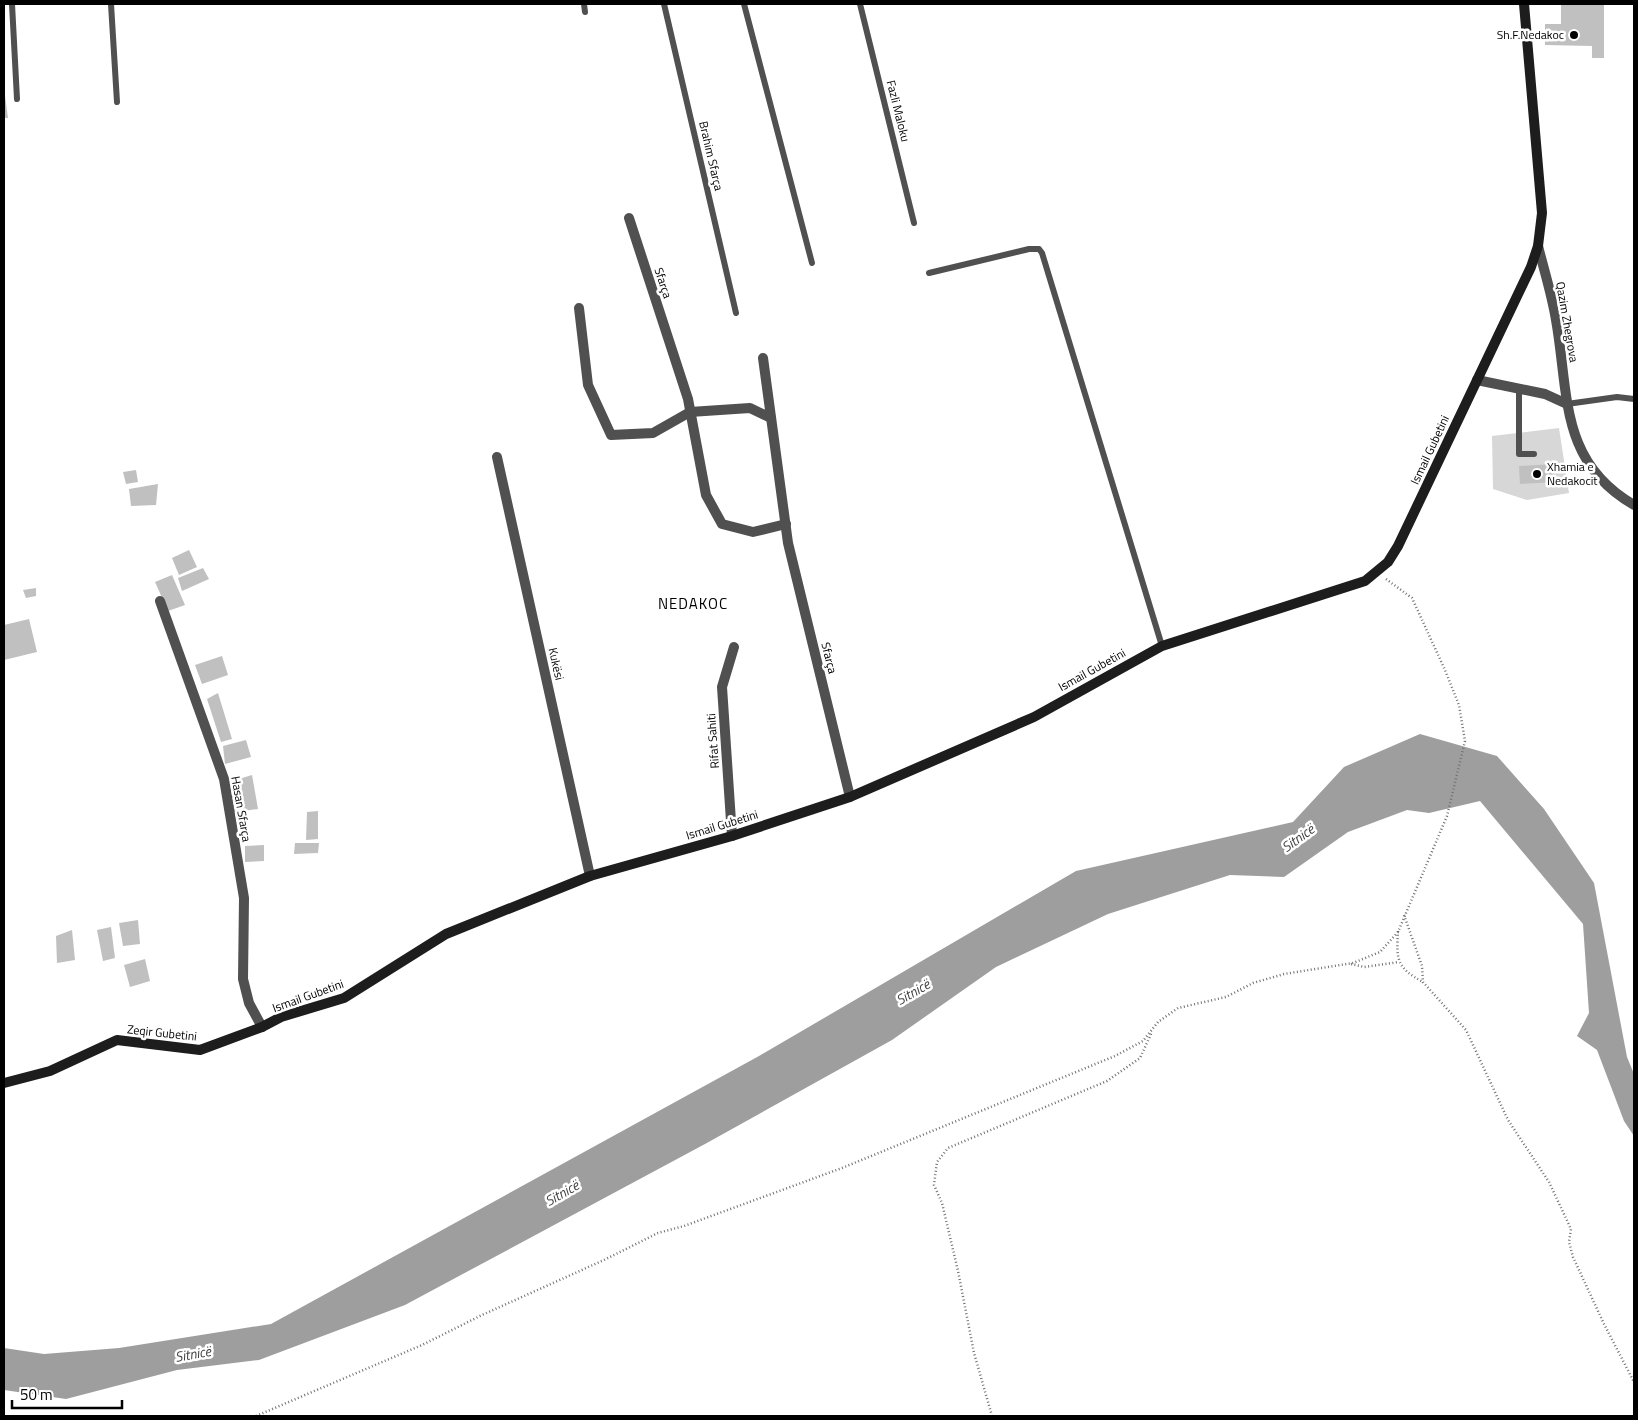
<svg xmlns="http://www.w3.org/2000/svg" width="1638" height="1420" viewBox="0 0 1638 1420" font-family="'Titillium Web',sans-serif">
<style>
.green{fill:#d7d7d7}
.water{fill:#9e9e9e}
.building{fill:#c0c0c0}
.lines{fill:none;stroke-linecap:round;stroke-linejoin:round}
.path{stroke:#727272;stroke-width:2.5;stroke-dasharray:1 2.5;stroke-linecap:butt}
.lane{stroke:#505050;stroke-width:6}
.street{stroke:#505050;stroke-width:10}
.secondary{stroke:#1d1d1d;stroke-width:10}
.poi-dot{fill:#000;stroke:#fff;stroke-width:2}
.labels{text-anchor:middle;stroke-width:5;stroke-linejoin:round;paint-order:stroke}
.poi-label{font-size:12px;fill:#000;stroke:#fff;text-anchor:end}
.street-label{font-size:12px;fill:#000;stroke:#fff}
.water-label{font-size:14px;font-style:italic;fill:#3f3f3f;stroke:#fff}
.quarter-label{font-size:15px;letter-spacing:1px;fill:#000;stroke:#fff}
</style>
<rect width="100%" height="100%" fill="#fff"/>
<polygon class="green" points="1559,428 1569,493 1527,500 1493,489 1492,436"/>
<polygon class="water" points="1420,734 1497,756 1544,809 1594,883 1627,1057 1634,1074 1634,1136 1624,1121 1597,1050 1577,1036 1589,1013 1583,924 1480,801 1429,813 1407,810 1348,832 1284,877 1230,875 1108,914 996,967 892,1040 705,1144 405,1305 259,1360 177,1370 66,1399 4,1390 4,1348 44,1354 119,1348 271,1324 759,1056 1076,871 1293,822 1344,767"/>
<g class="building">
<polygon points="1561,4 1604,4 1604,58 1592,58 1592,46 1545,45 1545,24 1561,24"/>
<polygon points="4,96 5,96 8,118 4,118"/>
<polygon points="1555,464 1555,482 1520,484 1519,466"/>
<polygon points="136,470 138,482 126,484 123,472"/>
<polygon points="158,484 156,505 131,506 129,489"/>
<polygon points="189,550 197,567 179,575 172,558"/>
<polygon points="203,568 209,579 182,591 178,578"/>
<polygon points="172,575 185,605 168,611 155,582"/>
<polygon points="36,588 36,596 26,598 23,590"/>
<polygon points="29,619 37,652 4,660 4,625"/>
<polygon points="222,656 228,675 202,684 195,665"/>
<polygon points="218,693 232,739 221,742 207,699"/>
<polygon points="246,740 251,757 225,764 223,746"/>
<polygon points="252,775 258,809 234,812 229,782"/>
<polygon points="318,811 318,839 306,840 307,812"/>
<polygon points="295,843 319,843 318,853 294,854"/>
<polygon points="264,845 264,861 245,862 245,846"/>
<polygon points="138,920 140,944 123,946 119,923"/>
<polygon points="111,927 115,958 103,961 97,930"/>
<polygon points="72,930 75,960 57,963 56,936"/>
<polygon points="145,959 150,981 130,987 124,965"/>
</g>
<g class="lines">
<g class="path">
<polyline points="1404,915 1422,966 1423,982 1466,1030 1508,1120 1549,1182 1571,1229 1569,1242 1573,1257 1604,1324 1634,1382"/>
<path d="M1398,931c-2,29 -1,37 25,51"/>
<polyline points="1351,964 1364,967 1399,962"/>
<polyline points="256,1416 422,1345 482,1315 604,1260 658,1233 684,1226 842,1168 1115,1056 1143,1041 1158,1022 1178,1008 1226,997 1253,983 1284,974 1353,963 1380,952 1398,932 1447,816 1465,741 1459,705 1445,670 1412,598 1386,579"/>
<polyline points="992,1416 974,1353 958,1271 942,1203 934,1185 937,1162 948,1148 1107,1081 1140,1058 1152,1032"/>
</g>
<g class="lane">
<polyline points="12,4 17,99"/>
<polyline points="111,4 117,102"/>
<polyline points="584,4 585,12"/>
<polyline points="664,4 736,313"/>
<polyline points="744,4 812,263"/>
<polyline points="860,4 914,223"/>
<polyline points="929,273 1029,249 1039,249 1042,253 1162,646"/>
<polyline points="1519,388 1519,454 1534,454"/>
<polyline points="1567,404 1617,397 1634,399"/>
</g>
<g class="street">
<polyline points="629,218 688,399 706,495 722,524 753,532 786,524"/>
<path d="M1538,246c6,24 14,49 18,74 13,73 3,142 78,185"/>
<polyline points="579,308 588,385 611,435 653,433 690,412 750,408 771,418"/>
<polyline points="763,358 788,543 850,797"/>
<polyline points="1477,380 1545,394 1567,404"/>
<polyline points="497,457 590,876"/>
<polyline points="160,601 224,779 244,898 243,979 249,1003 262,1027"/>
<polyline points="732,836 722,687 734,647"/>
</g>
<polyline class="secondary" points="4,1083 50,1071 117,1040 200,1050 262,1027 281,1017 344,998 446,934 590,876 732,836 850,797 1034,717 1162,646 1365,581 1388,562 1398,546 1531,267 1538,246 1542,213 1524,4"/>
</g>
<g class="poi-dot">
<circle cx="1574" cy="35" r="5"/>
<circle cx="1537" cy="474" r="5"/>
</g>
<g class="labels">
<g class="poi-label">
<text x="1564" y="39">Sh.F.Nedakoc</text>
<text x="1547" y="471" text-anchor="start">Xhamia e<tspan x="1547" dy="14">Nedakocit</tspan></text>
</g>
<g class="street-label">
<text transform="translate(898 111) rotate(76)" y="4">Fazli Maloku</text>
<text transform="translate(711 156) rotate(77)" y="4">Brahim Sfarça</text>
<text transform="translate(663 283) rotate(72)" y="4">Sfarça</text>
<text transform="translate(1567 322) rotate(80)" y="4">Qazim Zhegrova</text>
<text transform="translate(1430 450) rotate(-65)" y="4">Ismail Gubetini</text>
<text transform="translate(829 658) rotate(76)" y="4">Sfarça</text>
<text transform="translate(556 664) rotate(77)" y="4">Kukësi</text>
<text transform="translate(1092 670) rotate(-29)" y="4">Ismail Gubetini</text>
<text transform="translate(713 741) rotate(-94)" y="4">Rifat Sahiti</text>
<text transform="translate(241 809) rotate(80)" y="4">Hasan Sfarça</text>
<text transform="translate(722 825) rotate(-17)" y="4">Ismail Gubetini</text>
<text transform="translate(308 996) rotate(-20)" y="4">Ismail Gubetini</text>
<text transform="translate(162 1033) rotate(6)" y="4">Zeqir Gubetini</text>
</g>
<g class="water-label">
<text transform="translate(1298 838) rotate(-36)" y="5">Sitnicë</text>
<text transform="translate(913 992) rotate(-30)" y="5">Sitnicë</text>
<text transform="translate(562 1193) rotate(-30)" y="5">Sitnicë</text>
<text transform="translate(193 1354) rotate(-10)" y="5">Sitnicë</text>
</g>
<g class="quarter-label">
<text x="693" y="609">NEDAKOC</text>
</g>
</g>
<rect width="1638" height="1420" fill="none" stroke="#000000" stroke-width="10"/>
<path d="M12 1400v8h110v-8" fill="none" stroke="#000000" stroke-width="2.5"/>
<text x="20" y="1400" font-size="15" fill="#000000" stroke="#ffffff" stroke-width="4" paint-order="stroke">50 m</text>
</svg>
